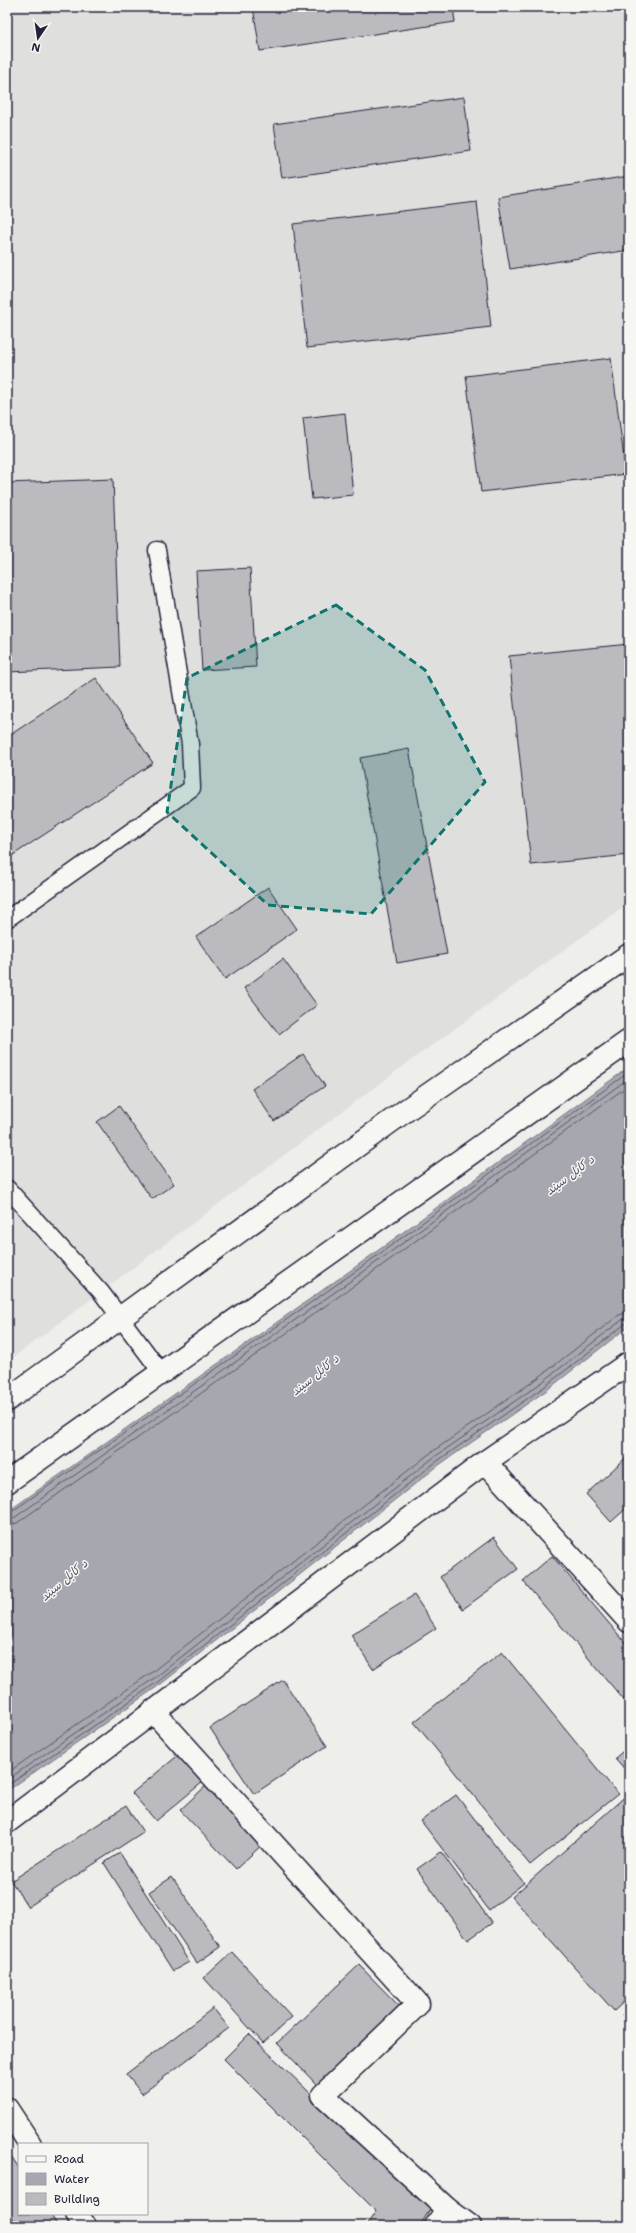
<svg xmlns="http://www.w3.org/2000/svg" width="636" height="2233" viewBox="0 0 636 2233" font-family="'Shantell Sans','Playpen Sans Arabic',sans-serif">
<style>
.built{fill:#dfdfde}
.water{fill:#a7a7af;stroke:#727281}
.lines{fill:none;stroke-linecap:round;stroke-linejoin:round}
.shore{stroke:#575769;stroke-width:1}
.building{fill:#bbbbbf;stroke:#22223b}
.lane-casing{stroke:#22223b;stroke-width:19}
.street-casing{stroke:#22223b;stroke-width:25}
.primary-casing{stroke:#22223b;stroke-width:25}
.lane{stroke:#f6f6f2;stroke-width:16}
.street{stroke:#f6f6f2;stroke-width:22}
.primary{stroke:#f6f6f2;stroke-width:22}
.marked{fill:#0f766e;fill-opacity:0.2;stroke:#0f766e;stroke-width:3;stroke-dasharray:8 5;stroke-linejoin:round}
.labels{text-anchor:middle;stroke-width:3;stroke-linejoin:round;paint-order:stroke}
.water-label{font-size:12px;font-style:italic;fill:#575769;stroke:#f6f6f2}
</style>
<rect width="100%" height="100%" fill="#eeeeeb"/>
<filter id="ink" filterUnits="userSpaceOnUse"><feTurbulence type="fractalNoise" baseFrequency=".025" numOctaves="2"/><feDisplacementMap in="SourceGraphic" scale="8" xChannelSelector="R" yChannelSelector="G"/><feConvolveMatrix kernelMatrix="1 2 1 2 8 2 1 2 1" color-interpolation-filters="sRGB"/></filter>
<g filter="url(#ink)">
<polygon class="built" points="7,7 629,7 629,903 406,1064 7,1362"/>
<polygon class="water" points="629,1067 629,1326 547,1390 439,1465 161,1684 7,1791 7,1512 354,1268"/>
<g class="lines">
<g class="shore">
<polyline points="7,1515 356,1271 629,1072"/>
<polyline points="7,1520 14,1518 359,1275 629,1078"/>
<polyline points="7,1526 17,1523 362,1280 629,1085"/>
<polyline points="7,1773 152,1672 429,1454 538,1378 619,1315 629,1312"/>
<polyline points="7,1780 156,1677 433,1458 541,1383 622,1320 629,1318"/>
<polyline points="7,1786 159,1681 436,1462 544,1387 625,1324 629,1323"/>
</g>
</g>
<g class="building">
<polygon points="253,7 453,7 455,22 260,51"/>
<polygon points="464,97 471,151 282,178 274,124"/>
<polygon points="629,176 629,250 510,269 498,197"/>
<polygon points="477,202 491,327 307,348 293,224"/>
<polygon points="611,358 626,474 481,492 466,376"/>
<polygon points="345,413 353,495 312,499 303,418"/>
<polygon points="113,479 120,667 7,672 7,483"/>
<polygon points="250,568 256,667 202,670 196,571"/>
<polygon points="629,644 629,855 531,865 509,656"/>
<polygon points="96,678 153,763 7,859 7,737"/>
<polygon points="409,749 447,954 397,963 360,758"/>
<polygon points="268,887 297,929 225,979 196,937"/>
<polygon points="283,959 317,1005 279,1034 244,988"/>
<polygon points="303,1054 325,1086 274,1121 252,1089"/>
<polygon points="119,1106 174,1184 152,1199 97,1122"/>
<polygon points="629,1455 629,1506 611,1522 586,1494"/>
<polygon points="494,1537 518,1569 463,1609 440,1577"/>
<polygon points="552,1556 629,1647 629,1706 523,1581"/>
<polygon points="414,1595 436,1628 373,1669 351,1635"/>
<polygon points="502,1652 618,1794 530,1865 414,1722"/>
<polygon points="283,1680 327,1746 254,1794 210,1728"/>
<polygon points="629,1746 629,1774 615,1758"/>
<polygon points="181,1753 204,1781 156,1821 132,1793"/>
<polygon points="209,1783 265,1842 236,1869 180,1810"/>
<polygon points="629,1793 629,1997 614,2011 512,1897"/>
<polygon points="456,1795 524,1883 489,1910 421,1821"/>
<polygon points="126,1806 143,1832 28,1907 11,1881"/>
<polygon points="441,1852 492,1923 468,1940 417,1869"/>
<polygon points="120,1853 189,1962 173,1971 104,1863"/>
<polygon points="172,1877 220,1947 197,1963 149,1892"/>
<polygon points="232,1952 292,2017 263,2043 204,1978"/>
<polygon points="359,1965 399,2006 317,2085 277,2043"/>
<polygon points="213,2008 229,2028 142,2094 126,2074"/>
<polygon points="629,2009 629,2022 622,2015"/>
<polygon points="249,2034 430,2209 420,2226 366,2226 376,2211 224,2059"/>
<polygon points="7,2150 19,2168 19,2214 50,2214 58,2226 18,2226 7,2209"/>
</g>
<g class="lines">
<defs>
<g id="lane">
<polyline points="7,919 192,788 190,744 157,550"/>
<polyline points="7,1188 101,1292 161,1372"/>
</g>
<g id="street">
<polyline points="7,1400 405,1111 629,955"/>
<polyline points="485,1462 629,1621"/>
<polyline points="7,1482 629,1041"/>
<polyline points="153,1711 418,2004 323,2095 447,2209 470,2226"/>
<polyline points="7,2109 30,2144"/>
<polyline points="77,2214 85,2226"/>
<polyline points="436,2226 447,2209"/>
</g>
<polyline id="primary" points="7,1822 485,1462 629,1363"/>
</defs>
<use href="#lane" class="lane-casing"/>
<use href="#street" class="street-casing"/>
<use href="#primary" class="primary-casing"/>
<use href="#lane" class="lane"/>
<use href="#street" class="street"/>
<use href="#primary" class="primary"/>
</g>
</g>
<path class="marked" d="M336,605l89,65 60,112 -114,132 -103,-9 -101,-93 20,-134z"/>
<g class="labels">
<g class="water-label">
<text transform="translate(570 1175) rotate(-37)" y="4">د کابل سيند</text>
<text transform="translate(315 1375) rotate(-39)" y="4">د کابل سيند</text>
<text transform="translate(64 1580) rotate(-40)" y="4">د کابل سيند</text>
</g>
</g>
<rect width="636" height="2233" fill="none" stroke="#f6f6f2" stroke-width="24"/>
<rect x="12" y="12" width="612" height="2209" fill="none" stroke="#22223b" stroke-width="1.5" filter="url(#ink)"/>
<rect x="18" y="2143" width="130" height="72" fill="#f6f6f2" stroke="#a1a1a9"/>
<rect x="26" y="2156" width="20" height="6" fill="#f6f6f2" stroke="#a1a1a9"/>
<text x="54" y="2163" font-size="12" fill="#22223b">Road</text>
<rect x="26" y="2173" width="20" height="12" fill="#a7a7af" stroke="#a1a1a9"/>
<text x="54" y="2183" font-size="12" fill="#22223b">Water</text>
<rect x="26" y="2193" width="20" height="12" fill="#bbbbbf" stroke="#a1a1a9"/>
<text x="54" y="2203" font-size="12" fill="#22223b">Building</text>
<g transform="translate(38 38) rotate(193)" stroke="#f6f6f2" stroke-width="3" paint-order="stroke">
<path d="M0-3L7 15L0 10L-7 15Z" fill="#22223b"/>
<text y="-6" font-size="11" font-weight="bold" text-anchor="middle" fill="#22223b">N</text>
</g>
</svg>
